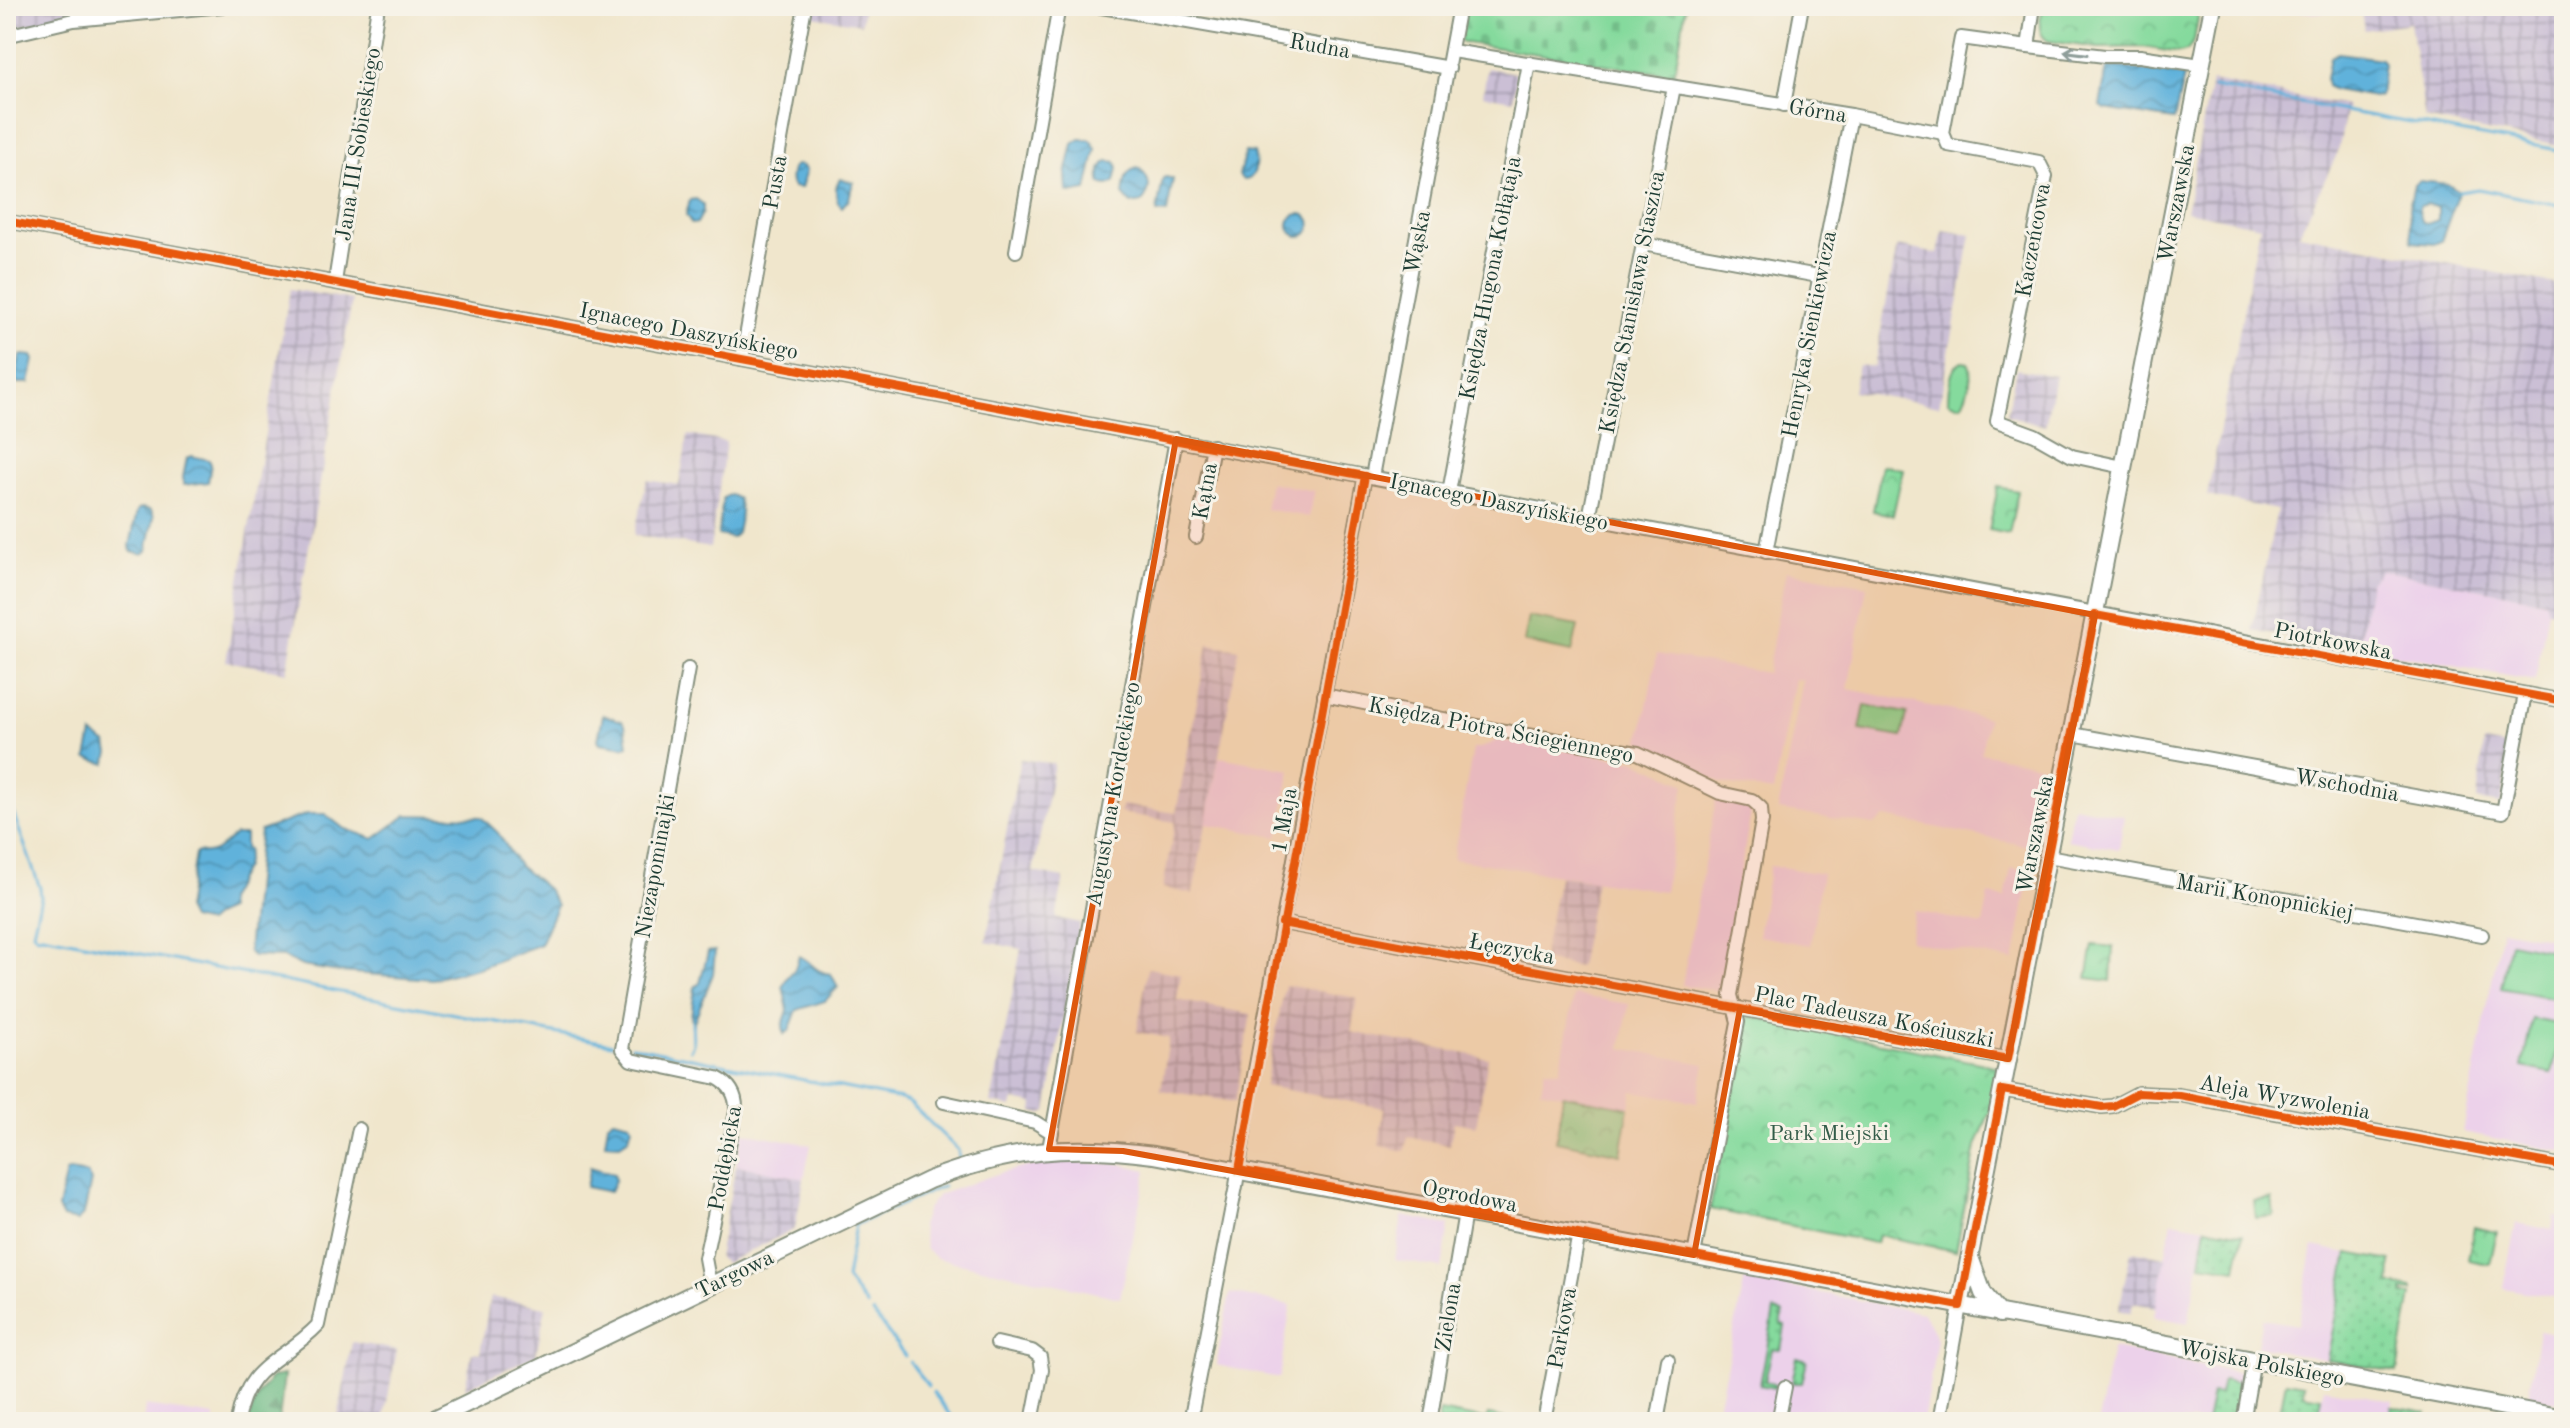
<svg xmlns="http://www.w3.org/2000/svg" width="2570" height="1428" viewBox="0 0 2570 1428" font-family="'Old Standard TT',serif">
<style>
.built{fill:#ecd1ea}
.industrial{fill:url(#industrial-grid)}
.grass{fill:url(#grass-dots);stroke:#528c68;stroke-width:2}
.forest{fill:url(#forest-firs);stroke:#467c5c;stroke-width:2}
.cemetery{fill:url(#cemetery-stones);stroke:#528c68;stroke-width:2}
.park{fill:url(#park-crowns);stroke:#528c68;stroke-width:2}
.pitch{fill:#85da9d;stroke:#528c68;stroke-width:2}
.water{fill:url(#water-waves);stroke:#407888;stroke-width:2;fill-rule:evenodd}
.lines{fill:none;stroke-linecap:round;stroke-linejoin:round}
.stream{stroke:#60b2db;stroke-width:3}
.minor-casing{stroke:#889280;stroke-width:16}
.major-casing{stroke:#889280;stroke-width:20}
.minor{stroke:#fff;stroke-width:12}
.major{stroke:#fff;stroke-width:16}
.cycleway-casing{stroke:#f7f3e8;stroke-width:13}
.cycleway{stroke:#e8590c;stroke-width:8}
.oneway{stroke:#8f9e9a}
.marked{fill:#de580e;fill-opacity:0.2;stroke:#de580e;stroke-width:6;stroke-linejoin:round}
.labels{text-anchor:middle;stroke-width:6;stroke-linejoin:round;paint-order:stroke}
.street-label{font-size:22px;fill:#1f3d34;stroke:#f7f3e8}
.park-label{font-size:22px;fill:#335c49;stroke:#f7f3e8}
</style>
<defs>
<pattern id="industrial-grid" width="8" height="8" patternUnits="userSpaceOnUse" patternTransform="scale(2)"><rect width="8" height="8" fill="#cbbfd5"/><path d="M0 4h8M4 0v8" fill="none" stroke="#a49cae"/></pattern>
<pattern id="grass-dots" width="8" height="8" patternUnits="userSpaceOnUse" patternTransform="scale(2)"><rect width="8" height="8" fill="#85da9d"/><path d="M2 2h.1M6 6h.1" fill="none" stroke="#72bc88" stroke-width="1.8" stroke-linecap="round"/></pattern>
<pattern id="forest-firs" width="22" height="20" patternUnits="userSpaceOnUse" patternTransform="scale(2)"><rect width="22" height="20" fill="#6cba84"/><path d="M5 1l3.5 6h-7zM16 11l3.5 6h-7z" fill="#58986d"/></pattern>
<pattern id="cemetery-stones" width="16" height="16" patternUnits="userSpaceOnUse" patternTransform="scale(2)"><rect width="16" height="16" fill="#85da9d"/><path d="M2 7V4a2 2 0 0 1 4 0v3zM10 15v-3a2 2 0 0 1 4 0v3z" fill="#72bc88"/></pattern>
<pattern id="park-crowns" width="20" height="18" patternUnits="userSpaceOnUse" patternTransform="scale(2)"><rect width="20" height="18" fill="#85da9d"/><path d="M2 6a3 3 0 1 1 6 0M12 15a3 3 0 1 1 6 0" fill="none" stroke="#72bc88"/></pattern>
<pattern id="water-waves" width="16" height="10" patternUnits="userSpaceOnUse" patternTransform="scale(2)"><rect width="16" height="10" fill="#60b2db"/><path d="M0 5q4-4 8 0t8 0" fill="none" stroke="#4f92b2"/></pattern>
</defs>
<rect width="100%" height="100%" fill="#f7f3e8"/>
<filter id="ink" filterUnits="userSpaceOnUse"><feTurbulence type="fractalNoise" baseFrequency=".0125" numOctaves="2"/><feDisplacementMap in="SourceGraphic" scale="16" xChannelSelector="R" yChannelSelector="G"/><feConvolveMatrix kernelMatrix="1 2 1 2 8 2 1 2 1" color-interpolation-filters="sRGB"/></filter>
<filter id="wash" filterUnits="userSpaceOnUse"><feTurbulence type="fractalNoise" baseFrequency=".006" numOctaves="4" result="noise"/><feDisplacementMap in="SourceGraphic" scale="32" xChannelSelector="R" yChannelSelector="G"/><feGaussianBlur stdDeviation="1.8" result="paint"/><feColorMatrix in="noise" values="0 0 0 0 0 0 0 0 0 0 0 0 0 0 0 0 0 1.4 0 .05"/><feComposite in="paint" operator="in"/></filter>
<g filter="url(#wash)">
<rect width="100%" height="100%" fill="#f0e6cc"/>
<g class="built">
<polygon points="2245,6 2360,6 2360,8 2315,13"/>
<polygon points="1270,482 1314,491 1309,517 1265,509"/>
<polygon points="2381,570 2545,601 2548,610 2535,681 2358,648 2370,582"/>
<polygon points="1786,571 1867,586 1848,689 1988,718 1981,753 2047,766 2033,847 1885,817 1874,825 1778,810 1803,680 1795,679 1773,792 1721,783 1640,741 1657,654 1767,673"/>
<polygon points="1497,740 1637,761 1685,784 1664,891 1453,859 1473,749 1484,747"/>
<polygon points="1219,757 1291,770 1278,837 1206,824"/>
<polygon points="1716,799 1744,803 1751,812 1719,991 1682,985"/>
<polygon points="2073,806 2124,816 2119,849 2067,840"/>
<polygon points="1770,865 1822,874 1810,945 1758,936"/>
<polygon points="2011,868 2031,871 2014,961 1909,941 1915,911 1983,925 1989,895 2005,898"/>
<polygon points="2502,929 2564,941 2564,1152 2463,1132"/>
<polygon points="1574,995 1629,1004 1621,1048 1705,1064 1697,1102 1633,1091 1621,1154 1556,1141 1563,1095 1541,1090 1545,1069 1560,1071"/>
<polygon points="743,1132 811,1145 804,1179 736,1165"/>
<polygon points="1062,1162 1121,1164 1147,1170 1120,1298 936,1258 926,1250 921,1226 927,1209 938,1195 997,1174 1030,1166"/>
<polygon points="1402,1216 1449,1225 1442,1268 1395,1260"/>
<polygon points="2554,1216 2564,1218 2564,1299 2503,1288 2516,1223 2552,1230"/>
<polygon points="2172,1221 2206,1227 2188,1323 2154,1317"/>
<polygon points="2313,1246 2348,1253 2327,1360 2257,1346 2262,1319 2298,1325"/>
<polygon points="1745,1278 1923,1313 1937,1339 1923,1422 1715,1422"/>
<polygon points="1230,1293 1291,1305 1279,1378 1216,1365"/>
<polygon points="2564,1330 2564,1403 2528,1397 2539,1331 2562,1336"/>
<polygon points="2112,1348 2242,1373 2232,1422 2098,1422"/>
<polygon points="2324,1388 2393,1401 2389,1422 2316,1422"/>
<polygon points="145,1406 215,1416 215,1422 143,1422"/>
<polygon points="2462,1413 2517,1422 2460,1422"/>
</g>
<g class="industrial">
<polygon points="6,6 116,6 117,12 100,14 96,9 80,11 76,17 9,29 6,28"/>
<polygon points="815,6 864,6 861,24 813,16"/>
<polygon points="2360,6 2564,6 2564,146 2425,119 2410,23 2364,30"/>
<polygon points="1487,68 1516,73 1517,76 1513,100 1483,95"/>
<polygon points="2211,81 2347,106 2338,152 2299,234 2564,286 2564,312 2557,352 2564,354 2564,613 2548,610 2545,601 2381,570 2370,582 2358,648 2252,630 2277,510 2207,496 2260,226 2186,211"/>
<polygon points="1943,230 1971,235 1939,406 1853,391 1858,365 1874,367 1897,246 1938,254"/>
<polygon points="290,289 352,300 287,672 226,661"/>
<polygon points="2016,369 2055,376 2045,426 2007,415"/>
<polygon points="688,435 726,442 710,548 634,535 647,480 679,485"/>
<polygon points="1208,644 1239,649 1193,894 1163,888 1175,822 1120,813 1122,805 1176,813"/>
<polygon points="2484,742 2512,747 2501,804 2477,800"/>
<polygon points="1020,759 1054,764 1033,872 1064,878 1056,918 1080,923 1047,1111 1041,1114 1033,1112 1034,1104 1014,1100 1012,1107 991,1103 1021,949 986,942"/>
<polygon points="1559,876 1596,881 1579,967 1542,960"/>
<polygon points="1148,968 1181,974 1177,1000 1251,1014 1235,1102 1161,1090 1169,1038 1137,1032"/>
<polygon points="1285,985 1357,998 1351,1032 1488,1058 1476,1126 1454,1122 1450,1145 1408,1137 1405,1151 1379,1146 1384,1108 1265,1086"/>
<polygon points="736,1165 804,1179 795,1229 725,1263 718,1258"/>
<polygon points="2131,1251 2166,1257 2156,1307 2133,1303 2131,1313 2119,1310"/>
<polygon points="490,1297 546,1307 536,1355 465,1388 472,1352 480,1353"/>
<polygon points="352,1342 397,1350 383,1422 337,1422"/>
</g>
<g class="grass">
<polygon points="2206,1227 2243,1234 2236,1269 2200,1264"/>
<polygon points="2348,1253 2391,1261 2390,1284 2412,1288 2412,1291 2403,1290 2403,1294 2411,1295 2397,1372 2327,1360"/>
<polygon points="1774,1311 1783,1313 1781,1325 1785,1326 1781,1350 1772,1349 1765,1381 1775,1385 1776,1387 1774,1388 1760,1385"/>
<polygon points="1797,1358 1807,1361 1802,1383 1792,1383"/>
<polygon points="2223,1380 2240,1383 2232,1422 2206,1422 2212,1393 2220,1394"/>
<polygon points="2286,1381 2304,1384 2303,1394 2321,1397 2316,1422 2278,1422"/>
<polygon points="2392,1407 2426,1413 2424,1422 2389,1422"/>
</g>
<polygon class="forest" points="284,1375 279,1422 247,1422 259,1393 272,1377"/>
<polygon class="cemetery" points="1466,6 1686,6 1674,75 1460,42"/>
<g class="park">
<path d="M2044,6h156l-6,35 -7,10 -7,2 -37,-6 -45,1 -50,-7c-13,-9 -8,-22 -4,-35z"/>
<polygon points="1882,465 1903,469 1893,515 1873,511"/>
<polygon points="1998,487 2018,491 2009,534 1989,530"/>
<polygon points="2093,945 2113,947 2111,981 2087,978"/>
<polygon points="1748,1016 1999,1067 1992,1106 1976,1147 1956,1251 1878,1235 1876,1243 1710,1209"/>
<polygon points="1563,1095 1629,1108 1621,1154 1556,1141"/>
<polygon points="2272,1199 2274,1216 2256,1218 2254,1201"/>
<polygon points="2474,1227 2497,1232 2490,1264 2468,1260"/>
<polygon points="1440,1411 1486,1420 1488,1415 1525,1422 1438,1422"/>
</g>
<g class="pitch">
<path d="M1962,361l6,1c6,12 0,30 -6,42l-5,1 -9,-4c0,-12 2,-34 14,-40z"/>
<polygon points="1529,617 1578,626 1572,652 1524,642"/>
<polygon points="1865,705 1907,713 1902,737 1860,730"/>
<polygon points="2510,942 2564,953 2564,1000 2501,988"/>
<polygon points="2532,1019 2562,1025 2552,1073 2522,1067"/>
</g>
<g class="water">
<polygon points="2338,53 2381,59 2384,64 2380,95 2374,97 2335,90 2327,86 2326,79 2330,57"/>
<polygon points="2118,67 2184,76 2174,120 2105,109 2100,106 2107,68"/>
<polygon points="1080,139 1091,140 1096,149 1087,190 1070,193 1067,191 1066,174 1073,144"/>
<path d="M1245,152l9,1c3,11 2,27 -11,27l-4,-5z"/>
<path d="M1108,161l8,1 2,6 -3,14 -7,3 -7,-1c-3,-7 0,-20 7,-23z"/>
<path d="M795,165l7,1 4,4 -5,18 -8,-1c-4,-5 -3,-17 2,-22z"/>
<path d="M1139,168c11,11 14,21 3,34l-11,2 -8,-9c2,-13 1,-25 16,-27z"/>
<polygon points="1166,177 1173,179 1167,213 1157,212 1163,178"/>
<path d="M840,179l13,3 -4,17 -7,8c-7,-5 -8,-21 -2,-28z"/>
<path d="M2419,181l28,3 12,8 -18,49 -7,3 -22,-2 -3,-33 5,-24zM2427,204l11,4v12l-11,4 -6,-3 -3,-10 2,-5z"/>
<polygon points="696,199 703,204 703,212 697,223 692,224 686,215 690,200"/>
<circle cx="1300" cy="225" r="11"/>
<polygon points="23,355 32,356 34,360 29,383 17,383 15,378 20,356"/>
<polygon points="191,456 209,460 211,464 208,482 184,485 183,477 187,458"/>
<polygon points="731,495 738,499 741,512 737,533 732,538 718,535 723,499 726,496"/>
<polygon points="141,508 151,510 154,516 147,551 143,554 131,551 130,546 137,511"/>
<polygon points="603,715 622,721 625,725 628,745 625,747 600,743 598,740"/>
<polygon points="92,734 107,744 109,753 106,764 87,758"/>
<polygon points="308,814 325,814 343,828 374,839 407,815 481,817 498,833 519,866 547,889 557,905 540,944 481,967 432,979 340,972 302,966 284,957 253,956 248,952 260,831"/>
<path d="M235,835h10v14l3,1 -3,17 -18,33 1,10 -13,6 -8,7 -16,-4 -5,-10 9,-55 3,-2c17,5 24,-7 37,-17z"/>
<polygon points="715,951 713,974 693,1024 691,1017 695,987 700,983 708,952"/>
<path d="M799,956c14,6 14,16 32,18l7,13 -13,14 -28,9 -8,21 -5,3 -1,-9 5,-15 -5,-24 4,-8 8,-9z"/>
<polygon points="613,1119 630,1123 632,1126 629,1138 620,1144 605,1143 608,1123"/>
<polygon points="590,1167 614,1174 615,1180 610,1192 586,1187"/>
<polygon points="69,1171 87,1174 91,1181 84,1214 77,1221 63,1218 58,1208 66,1172"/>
</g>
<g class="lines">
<g class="stream">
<polyline points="2213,87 2564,151"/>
<polyline points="2459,192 2478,189 2564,206"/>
<polyline points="7,796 40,888 41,897 33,932 37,936 42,935 612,1044"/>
<polyline points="631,1046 901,1099 910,1103 958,1150 959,1157"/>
<polyline points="690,1050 693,1044 692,1021"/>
<polyline points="867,1307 846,1279 855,1225 943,1186"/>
<polyline points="873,1313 905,1356"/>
<polyline points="910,1362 928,1386"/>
<polyline points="933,1392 955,1422"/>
</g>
</g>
</g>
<g filter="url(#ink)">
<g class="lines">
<defs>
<g id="minor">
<polyline points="1096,6 1449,68"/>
<polyline points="2034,6 2028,47 2105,56 2140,56 2201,65"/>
<polyline points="6,36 74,20 222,6"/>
<polyline points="1452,51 1851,115 1943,133"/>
<polyline points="1784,105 1802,6"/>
<polyline points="1943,133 1948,145 2039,162 2046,176 1997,421 2035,435 2072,456 2123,467"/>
<polyline points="1943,133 1961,38 2028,47"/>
<polyline points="6,221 2564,701"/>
<polyline points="1643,244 1818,276"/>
<polyline points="1016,251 1059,6"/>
<polyline points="335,282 378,6"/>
<polyline points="742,359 805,6"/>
<polyline points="1372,477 1459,6"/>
<polyline points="1449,492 1529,63"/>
<polyline points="1589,518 1674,87"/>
<polyline points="1196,537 1213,446"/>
<polyline points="1766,552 1851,115"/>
<path d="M688,669l-66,380 9,11 86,18c14,7 20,19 19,34l-31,146 5,27"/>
<polyline points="1324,695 1498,730 1638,753 1720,793 1752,800 1761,808 1762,821 1731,995 1738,1022 1694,1255"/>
<polyline points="2072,734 2503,812 2525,694"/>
<polyline points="2048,856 2482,935"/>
<polyline points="1282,923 2008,1059"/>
<polyline points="2002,1090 2102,1107 2113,1106 2138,1093 2179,1095 2564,1166"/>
<polyline points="944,1102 1035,1122 1051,1132"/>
<polyline points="1049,1149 1176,439"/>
<polyline points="997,1343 1032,1351 1040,1357 1042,1370 1032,1422"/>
<path d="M237,1422c9,-59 46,-60 81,-97l41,-196"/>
<polyline points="1190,1422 1236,1186 1248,1108 1365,476"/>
<polyline points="1430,1422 1465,1212"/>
<polyline points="1544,1422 1579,1233"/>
<polyline points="1657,1422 1668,1360"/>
<polyline points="1778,1422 1785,1387"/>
<polyline points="1939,1422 1960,1306"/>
<polyline points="2243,1422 2254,1360"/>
</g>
<g id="major">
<polyline points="1971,1260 1983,1293 2000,1314"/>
<polyline points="1960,1306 2213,6"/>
<path d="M428,1422l501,-242c81,-31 140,-36 225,-25l1410,263"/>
</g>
</defs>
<use href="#minor" class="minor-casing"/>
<use href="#major" class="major-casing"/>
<use href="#minor" class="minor"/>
<use href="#major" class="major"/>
<defs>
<g id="cycleway">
<polyline points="6,221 1365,476 1239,1170 1960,1306 2002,1090 2102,1107 2113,1106 2138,1093 2179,1095 2564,1166"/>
<polyline points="1282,923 2008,1059 2095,615 2564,701"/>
</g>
</defs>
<use href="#cycleway" class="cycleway-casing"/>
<use href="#cycleway" class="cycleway"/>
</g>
<defs><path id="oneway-shaft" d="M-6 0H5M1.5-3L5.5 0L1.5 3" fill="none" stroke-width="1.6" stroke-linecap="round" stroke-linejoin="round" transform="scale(2)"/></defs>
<use class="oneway" href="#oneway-shaft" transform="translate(2076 53) rotate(-173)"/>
</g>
<path class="marked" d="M1176,439l919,176 -87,444 -268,-50 -46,246 -571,-104 -74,-2z"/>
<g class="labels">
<g class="street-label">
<text transform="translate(1320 45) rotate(10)" y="8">Rudna</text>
<text transform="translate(1818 110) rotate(9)" y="8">Górna</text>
<text transform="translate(357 144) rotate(-81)" y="8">Jana III Sobieskiego</text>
<text transform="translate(774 182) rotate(-80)" y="8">Pusta</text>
<text transform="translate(2175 203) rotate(-79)" y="8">Warszawska</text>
<text transform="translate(2032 240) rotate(-80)" y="8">Kaczeńcowa</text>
<text transform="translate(1416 242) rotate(-79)" y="8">Wąska</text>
<text transform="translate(1489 278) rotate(-79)" y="8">Księdza Hugona Kołłątaja</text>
<text transform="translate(1631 302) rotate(-79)" y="8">Księdza Stanisława Staszica</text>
<text transform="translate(689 330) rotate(11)" y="8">Ignacego Daszyńskiego</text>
<text transform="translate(1808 334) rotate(-79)" y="8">Henryka Sienkiewicza</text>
<text transform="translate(1204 491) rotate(-80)" y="8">Kątna</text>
<text transform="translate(1499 501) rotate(11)" y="8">Ignacego Daszyńskiego</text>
<text transform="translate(2333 640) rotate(11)" y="8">Piotrkowska</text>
<text transform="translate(1501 729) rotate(11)" y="8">Księdza Piotra Ściegiennego</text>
<text transform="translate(2347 784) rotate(10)" y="8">Wschodnia</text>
<text transform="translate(1112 794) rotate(-80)" y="8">Augustyna Kordeckiego</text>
<text transform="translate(1283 820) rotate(-80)" y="8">1 Maja</text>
<text transform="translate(2034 834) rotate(-79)" y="8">Warszawska</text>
<text transform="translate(654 866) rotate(-80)" y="8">Niezapominajki</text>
<text transform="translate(2265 896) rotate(10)" y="8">Marii Konopnickiej</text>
<text transform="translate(1512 948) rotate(11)" y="8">Łęczycka</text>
<text transform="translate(1874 1016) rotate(11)" y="8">Plac Tadeusza Kościuszki</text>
<text transform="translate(2285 1096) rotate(10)" y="8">Aleja Wyzwolenia</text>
<text transform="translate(724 1158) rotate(-80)" y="8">Poddębicka</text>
<text transform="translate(1470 1195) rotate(11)" y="8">Ogrodowa</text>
<text transform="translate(734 1273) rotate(-26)" y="8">Targowa</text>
<text transform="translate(1447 1317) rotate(-81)" y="8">Zielona</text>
<text transform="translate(1561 1328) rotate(-80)" y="8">Parkowa</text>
<text transform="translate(2262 1362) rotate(11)" y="8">Wojska Polskiego</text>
</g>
<g class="park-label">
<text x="1829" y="1140">Park Miejski</text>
</g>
</g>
<rect width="2570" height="1428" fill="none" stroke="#f7f3e8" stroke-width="32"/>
</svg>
